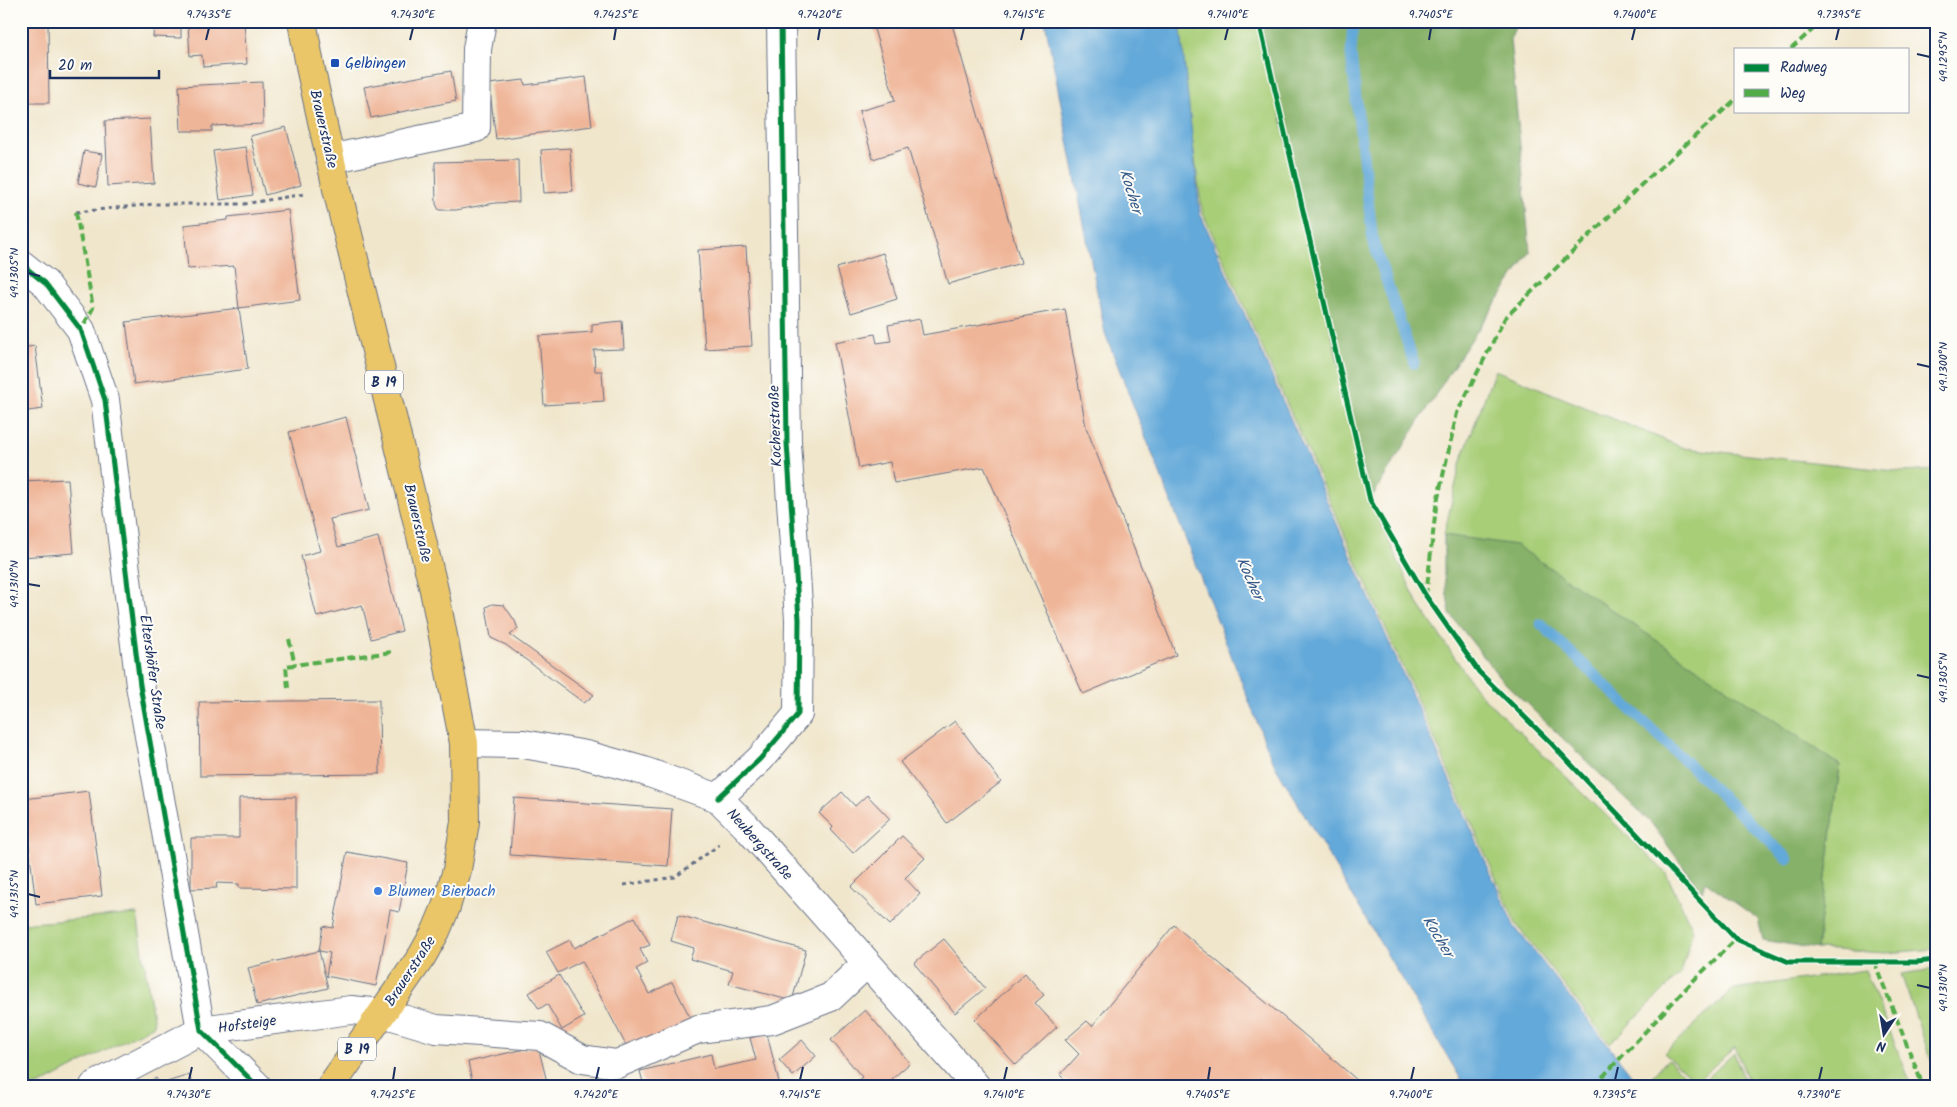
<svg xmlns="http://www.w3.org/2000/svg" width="1957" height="1107" viewBox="0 0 1957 1107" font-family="Kalam,sans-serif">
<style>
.green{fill:#a8ce78;stroke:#627e6b}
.forest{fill:#86b168;stroke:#507063}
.water{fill:#64a9d9;stroke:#406c9c}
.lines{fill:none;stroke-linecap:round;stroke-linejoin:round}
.stream{stroke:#64a9d9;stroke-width:11}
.building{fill:#efb598}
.minor-casing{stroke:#666f84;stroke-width:30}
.major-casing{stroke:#666f84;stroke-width:30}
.path{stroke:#666f84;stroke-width:3;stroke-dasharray:4 4;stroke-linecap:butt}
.minor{stroke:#fff;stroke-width:28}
.major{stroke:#eac669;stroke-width:28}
.quiet{stroke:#52ab49;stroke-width:4;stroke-dasharray:8 4;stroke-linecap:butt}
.cycleway-casing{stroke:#fdfcf7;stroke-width:8}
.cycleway{stroke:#00873e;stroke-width:5}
.ticks{fill:none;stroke:#1b2f5e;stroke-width:2}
.transit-dot{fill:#1a4fb4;stroke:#fdfcf7;stroke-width:2}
.shop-dot{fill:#3f7fe0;stroke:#fdfcf7;stroke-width:2}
.labels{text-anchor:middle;stroke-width:4;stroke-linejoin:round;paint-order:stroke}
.shield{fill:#fdfcf7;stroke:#5f6c8c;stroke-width:1}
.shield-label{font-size:14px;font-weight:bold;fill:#1b2f5e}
.transit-label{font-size:15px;fill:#164399;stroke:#fdfcf7;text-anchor:start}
.street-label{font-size:15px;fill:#1b2f5e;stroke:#fdfcf7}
.shop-label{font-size:15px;fill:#366cbe;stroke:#fdfcf7;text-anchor:start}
.water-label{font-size:16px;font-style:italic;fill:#355a89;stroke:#fdfcf7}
.neatline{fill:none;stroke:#1b2f5e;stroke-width:2}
.ticks-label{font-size:12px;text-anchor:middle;fill:#1b2f5e}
</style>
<rect width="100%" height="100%" fill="#fdfcf7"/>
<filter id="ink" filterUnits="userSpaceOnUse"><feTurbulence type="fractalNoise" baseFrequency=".02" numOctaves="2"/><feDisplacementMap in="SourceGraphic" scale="10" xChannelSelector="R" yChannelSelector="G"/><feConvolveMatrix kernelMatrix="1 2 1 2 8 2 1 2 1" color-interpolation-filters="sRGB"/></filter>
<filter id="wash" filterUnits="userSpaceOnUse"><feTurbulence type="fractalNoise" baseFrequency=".0096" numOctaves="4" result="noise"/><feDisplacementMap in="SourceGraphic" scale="20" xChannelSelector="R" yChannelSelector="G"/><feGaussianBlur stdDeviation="1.12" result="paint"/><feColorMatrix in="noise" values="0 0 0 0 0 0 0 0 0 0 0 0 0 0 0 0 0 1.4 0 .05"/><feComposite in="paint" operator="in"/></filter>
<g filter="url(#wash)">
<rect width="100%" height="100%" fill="#f0e6cc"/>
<g class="green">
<polygon points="1176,21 1259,21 1370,500 1417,602 1478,692 1666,873 1693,930 1681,973 1610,1044 1516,924 1202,211"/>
<polygon points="1495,370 1684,448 1904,472 1936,470 1936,949 1885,953 1817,949 1840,765 1444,535 1461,461"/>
<polygon points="137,914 154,1025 38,1086 21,1086 21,924"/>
<polygon points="1936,969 1936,1074 1901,974"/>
<polygon points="1865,970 1912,1086 1750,1086 1735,1047 1696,1082 1664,1053 1734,989"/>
<polygon points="1734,1053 1747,1086 1699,1086"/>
<polygon points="1668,1059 1695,1086 1646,1086 1645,1084"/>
</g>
<g class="forest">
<polygon points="1259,21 1518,21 1510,39 1530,252 1451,370 1370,500"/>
<polygon points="1444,535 1516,545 1840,765 1817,949 1763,940 1758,919 1705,881 1702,892 1652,824 1502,680 1450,614 1444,576"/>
</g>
<polygon class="water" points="1045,21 1180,21 1200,213 1514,926 1640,1086 1465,1086 1272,760 1105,333"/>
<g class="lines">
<g class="stream">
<polyline points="1353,21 1351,55 1373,241 1414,363"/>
<polyline points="1541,624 1788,859"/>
</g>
</g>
<g id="blocks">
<g class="building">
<polygon points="21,21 48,21 49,103 21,103"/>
<polygon points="228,21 244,21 247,64 203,67 202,55 190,56 188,24"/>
<polygon points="876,21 951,21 1021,263 948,284 908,148 873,159 859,111 895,101 872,22"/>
<polygon points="154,23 181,23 181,38 153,37"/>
<polygon points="451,71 456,101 371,118 364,87"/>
<polygon points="586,77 592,126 496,139 489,84 524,80 525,85"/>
<polygon points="262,82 263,124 212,126 212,131 181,131 179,86"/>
<polygon points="150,119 154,183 108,186 105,121"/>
<polygon points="286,127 301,185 265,195 250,136"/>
<polygon points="246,147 253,195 220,200 213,151"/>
<polygon points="570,148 573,191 544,193 541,150"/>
<polygon points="84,151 102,154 96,187 78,183"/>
<polygon points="518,160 519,202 495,203 456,210 439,210 436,204 435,162"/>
<polygon points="288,210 300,300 239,308 234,266 188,269 184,225 228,220 228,217"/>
<polygon points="746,247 752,346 705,349 698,250"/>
<polygon points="883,253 897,299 851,313 837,268"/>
<polygon points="239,308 248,369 134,384 126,322"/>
<polygon points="1065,309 1086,427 1176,655 1083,694 984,467 894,483 890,462 859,468 835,342 875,334 877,343 891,341 888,325 920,319 923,335"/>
<polygon points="622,321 624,349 594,350 595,371 602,371 604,401 544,405 539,336 592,332 592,324"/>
<polygon points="35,346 43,409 21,412 21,348"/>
<polygon points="346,417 369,510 330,519 338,547 378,537 402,631 371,639 362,605 317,617 301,556 320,551 289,432"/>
<polygon points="68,479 74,553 22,557 21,481"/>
<polygon points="492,604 504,605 515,621 518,629 510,635 594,695 584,703 506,645 491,638 486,607"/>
<polygon points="379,700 380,774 200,776 199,702"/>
<polygon points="955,721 1001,782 947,823 900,762"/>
<polygon points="89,791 102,896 36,904 23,799"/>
<polygon points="842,792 855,806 867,795 890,819 853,853 831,830 833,827 819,813"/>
<polygon points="296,797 296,889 239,888 239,884 216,883 217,888 191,889 191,838 239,838 239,798"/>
<polygon points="514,798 672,809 668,866 510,855"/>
<polygon points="902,836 925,858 905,878 920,894 890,925 851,887"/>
<polygon points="347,852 408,863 399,912 390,910 376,986 326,976 330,953 319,951 328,988 257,1005 248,968 319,951 323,926 333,928"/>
<polygon points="678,915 806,950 792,1001 729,984 733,971 690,959 694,948 671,941"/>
<polygon points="635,917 650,945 640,949 647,963 636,969 649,994 672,982 693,1023 631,1055 582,961 558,973 546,952 570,940 574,948"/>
<polygon points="1174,925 1300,1031 1364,1086 1270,1086 1261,1078 1254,1086 1072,1086 1060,1075 1079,1054 1065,1040 1087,1021 1092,1026"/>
<polygon points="944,939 985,988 955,1013 914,963"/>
<polygon points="1025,973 1044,995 1035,1003 1057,1027 1016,1065 975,1020"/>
<polygon points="559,975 584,1017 562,1030 547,1004 539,1009 529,993"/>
<polygon points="865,1010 910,1063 884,1086 851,1086 862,1077 831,1040"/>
<polygon points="767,1034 780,1086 644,1086 640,1071 711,1054 714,1069 756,1060 750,1038"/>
<polygon points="802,1040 816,1056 793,1076 779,1060"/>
<polygon points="538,1046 548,1086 473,1086 468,1062"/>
<polygon points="189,1075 193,1086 169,1086 167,1082"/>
<polygon points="156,1078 161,1086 141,1086"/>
</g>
</g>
</g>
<g filter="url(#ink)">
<use href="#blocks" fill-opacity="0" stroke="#666f84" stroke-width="1"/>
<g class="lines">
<defs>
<g id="minor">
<polyline points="330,159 476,128 477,49 482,21"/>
<polyline points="21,264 45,283 81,330 105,400 140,685 201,1030 257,1086"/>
<polyline points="464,743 523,744 586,755 644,771 718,798 746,826 976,1086"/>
<polyline points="718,798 760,759 798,714 799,619 787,443 781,21"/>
<polyline points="94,1086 201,1030 351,1010 383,1013 436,1029 540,1036 582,1059 617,1064 698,1029 772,1020 831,997 867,963"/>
</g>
<polyline id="major" points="302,21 311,71 337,189 434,590 464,743 465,822 457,870 446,907 436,931 422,956 331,1086"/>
</defs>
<use href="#minor" class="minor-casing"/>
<use href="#major" class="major-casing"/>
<g class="path">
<polyline points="76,212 155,204 244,204 304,194"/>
<polyline points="624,885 675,877 719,845"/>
</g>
<use href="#minor" class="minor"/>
<use href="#major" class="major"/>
<g class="quiet">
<polyline points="1791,49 1822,21"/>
<polyline points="76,212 93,308 81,330"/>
<polyline points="1426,596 1436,507 1457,413 1505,318 1642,184 1736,99"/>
<polyline points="289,639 295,665"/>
<polyline points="288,688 286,666 392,652"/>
<polyline points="1874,961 1923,1086"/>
<polyline points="1594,1086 1694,980 1736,939"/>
</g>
<defs>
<g id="cycleway">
<polyline points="1259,21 1370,500 1426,596 1479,672 1550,742 1736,939 1789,962 1917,962 1936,960"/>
<polyline points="21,264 45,283 81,330 105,400 140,685 201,1030 257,1086"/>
<polyline points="718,798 760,759 798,714 799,619 787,443 781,21"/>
</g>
</defs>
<use href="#cycleway" class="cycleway-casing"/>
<use href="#cycleway" class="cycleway"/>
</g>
</g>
<path class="ticks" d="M206,40l3,-12M410,40l3,-12M614,40l2,-12M818,40l2,-12M1021,40l3,-12M1225,40l3,-12M1429,40l2,-12M1632,40l3,-12M1836,40l3,-12M1917,54l13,3M28,273l12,3M1917,364l13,3M28,584l12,2M1917,675l13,3M28,894l12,3M1917,985l13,3M189,1080l3,-13M393,1080l2,-13M596,1080l3,-13M800,1080l3,-13M1004,1080l3,-13M1208,1080l2,-13M1411,1080l3,-13M1615,1080l3,-13M1819,1080l3,-13"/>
<rect class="transit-dot" x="330" y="58" width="10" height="10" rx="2.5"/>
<circle class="shop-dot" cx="378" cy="891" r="5"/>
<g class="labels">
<g class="shield">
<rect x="365" y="370.5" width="38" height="23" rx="4"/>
<rect x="338" y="1037.5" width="38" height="23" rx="4"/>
</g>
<g class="shield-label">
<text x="384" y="387">B 19</text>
<text x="357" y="1054">B 19</text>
</g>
<g class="transit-label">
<text x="345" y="68">Gelbingen</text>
</g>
<g class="street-label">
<text transform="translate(324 129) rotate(77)" y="5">Brauerstraße</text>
<text transform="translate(775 426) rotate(-92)" y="5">Kocherstraße</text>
<text transform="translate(418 523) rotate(77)" y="5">Brauerstraße</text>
<text transform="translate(153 672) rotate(82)" y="5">Eltershöfer Straße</text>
<text transform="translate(760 844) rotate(48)" y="5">Neubergstraße</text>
<text transform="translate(410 971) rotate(-57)" y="5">Brauerstraße</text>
<text transform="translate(247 1024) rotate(-8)" y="5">Hofsteige</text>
</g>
<g class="shop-label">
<text x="388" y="896">Blumen Bierbach</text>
</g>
<g class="water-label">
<text transform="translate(1132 191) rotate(73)" y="6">Kocher</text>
<text transform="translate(1251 578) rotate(66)" y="6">Kocher</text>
<text transform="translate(1439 936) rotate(59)" y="6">Kocher</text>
</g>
</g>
<rect width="1957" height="1107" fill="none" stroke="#fdfcf7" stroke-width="55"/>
<rect x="1734" y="48" width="175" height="65" fill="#fdfcf7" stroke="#a3aaba"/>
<rect x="1744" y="64" width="25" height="8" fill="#00873e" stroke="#a3aaba"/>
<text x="1780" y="72" font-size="15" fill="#1b2f5e">Radweg</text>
<rect x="1744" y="89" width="25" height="8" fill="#52ab49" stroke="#a3aaba"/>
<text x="1780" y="98" font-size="15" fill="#1b2f5e">Weg</text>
<g transform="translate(1884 1034) rotate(192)" stroke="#fdfcf7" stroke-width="4" paint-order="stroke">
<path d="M0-4L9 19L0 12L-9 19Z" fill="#1b2f5e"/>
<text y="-8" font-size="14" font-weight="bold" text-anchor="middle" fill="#1b2f5e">N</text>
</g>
<path d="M50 70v8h109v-8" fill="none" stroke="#1b2f5e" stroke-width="2.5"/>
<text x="58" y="70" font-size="15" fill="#1b2f5e" stroke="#fdfcf7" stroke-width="4" paint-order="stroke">20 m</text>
<rect x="28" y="28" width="1902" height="1052" class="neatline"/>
<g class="ticks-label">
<text x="209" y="18">9.7435°E</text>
<text x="413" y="18">9.7430°E</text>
<text x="616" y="18">9.7425°E</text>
<text x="820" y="18">9.7420°E</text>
<text x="1024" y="18">9.7415°E</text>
<text x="1228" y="18">9.7410°E</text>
<text x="1431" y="18">9.7405°E</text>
<text x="1635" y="18">9.7400°E</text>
<text x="1839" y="18">9.7395°E</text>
<text transform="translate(1943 57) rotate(-90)" y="4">49.1295°N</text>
<text transform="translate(14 273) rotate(-90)" y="4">49.1305°N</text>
<text transform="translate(1943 367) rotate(-90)" y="4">49.1300°N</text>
<text transform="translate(14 584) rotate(-90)" y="4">49.1310°N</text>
<text transform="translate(1943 678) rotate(-90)" y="4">49.1305°N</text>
<text transform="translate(14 894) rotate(-90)" y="4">49.1315°N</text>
<text transform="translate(1943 988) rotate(-90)" y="4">49.1310°N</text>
<text x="189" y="1098">9.7430°E</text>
<text x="393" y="1098">9.7425°E</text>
<text x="596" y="1098">9.7420°E</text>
<text x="800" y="1098">9.7415°E</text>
<text x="1004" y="1098">9.7410°E</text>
<text x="1208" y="1098">9.7405°E</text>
<text x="1411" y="1098">9.7400°E</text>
<text x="1615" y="1098">9.7395°E</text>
<text x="1819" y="1098">9.7390°E</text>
</g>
</svg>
